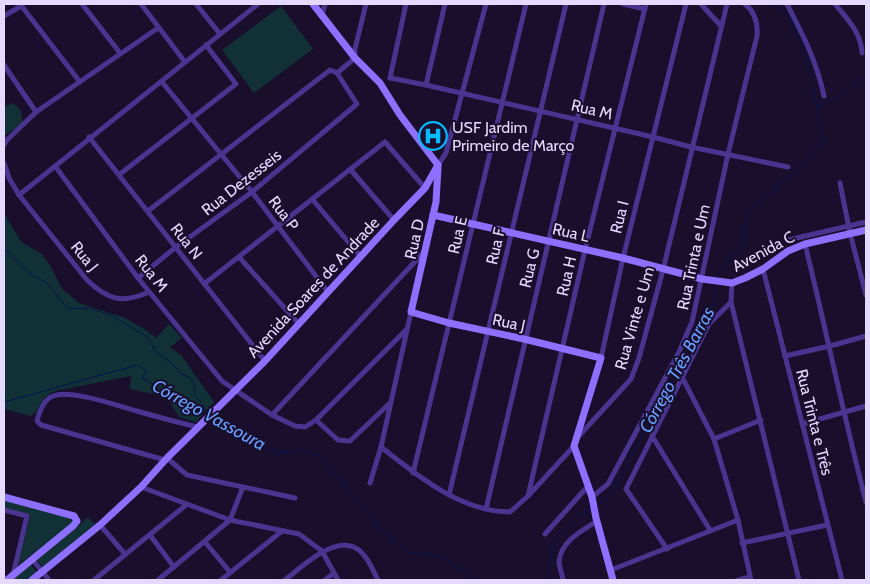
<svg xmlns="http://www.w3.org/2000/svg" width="870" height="584" viewBox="0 0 870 584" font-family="Cabin,sans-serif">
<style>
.green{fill:#113136}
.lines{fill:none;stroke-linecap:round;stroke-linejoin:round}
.stream{stroke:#06134e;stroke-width:1}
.street{stroke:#49358f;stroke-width:5}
.secondary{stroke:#8d70ff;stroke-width:7}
.labels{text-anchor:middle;stroke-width:4;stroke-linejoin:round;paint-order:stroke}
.street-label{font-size:16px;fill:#e4d9ff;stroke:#190e2c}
.poi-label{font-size:16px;fill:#e4d9ff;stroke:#190e2c;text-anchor:start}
.water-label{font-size:18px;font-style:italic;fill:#679eff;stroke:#190e2c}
</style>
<rect width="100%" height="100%" fill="#190e2c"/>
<g class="green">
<polygon points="281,6 313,49 254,93 222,50"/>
<path d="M13,103c8,6 10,11 9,21l-18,12v-29z"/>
<path d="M4,213l17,29 21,12 8,11 12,24 17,14 46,15 18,10 13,10 13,-14 13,14 -12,9 11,8 33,47 -18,20 -17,-5 -12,-20 -37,-8 1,-13 -76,15c-17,7 -12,17 -24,25l-27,-7z"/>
<polygon points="4,499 72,517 72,523 17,566 30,516 4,508"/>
<polygon points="87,517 95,524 43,567 37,560 83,522"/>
<polygon points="30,564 37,572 26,580 10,580"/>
</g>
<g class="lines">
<g class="stream">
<path d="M817,106c14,-2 37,-21 49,-30"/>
<polyline points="4,248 29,273 47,283 68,309 89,308 111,315 147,337 156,352 174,365 181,374 189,377 195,384 194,395 201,402 207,414"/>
<polyline points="716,279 717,275 742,245 748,213 809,158 823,140 808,60 791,20 778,4"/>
<polyline points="4,402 137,365 147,371 142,378 205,415"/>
<polyline points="210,418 245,438 281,453 301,450 320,456 385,534 408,552 441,556 468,574 470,580"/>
<polyline points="596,505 608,499 714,303 716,283"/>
<polyline points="548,580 553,543 579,515 591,508"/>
</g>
<g class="street">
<polyline points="20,4 80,82"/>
<polyline points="82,4 120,53"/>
<polyline points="141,4 185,62"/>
<polyline points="196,4 220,34"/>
<polyline points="623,4 645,9"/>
<polyline points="701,4 720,25"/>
<path d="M787,4c16,31 30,58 37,92"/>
<path d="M835,4c12,15 26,28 27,49"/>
<polyline points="322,15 325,4"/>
<polyline points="4,16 21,6"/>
<polyline points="4,65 36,112"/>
<polyline points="337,73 355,58 355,49 366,4"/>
<polyline points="390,78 426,85 653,137 691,147 788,167"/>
<polyline points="390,78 406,4"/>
<polyline points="162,82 252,192 328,292"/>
<polyline points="426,85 445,4"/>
<polyline points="89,137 265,361"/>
<polyline points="4,145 7,140 36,112 158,28"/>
<path d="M4,163l5,15 10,17 68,85c21,20 35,24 62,12"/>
<polyline points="438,165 446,153 486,4"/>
<polyline points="55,166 138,278 222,381 272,415 295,426 305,427 316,420 406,330"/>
<polyline points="350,169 394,220"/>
<polyline points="120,174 236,84 206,45"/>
<polyline points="840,183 850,233 866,295"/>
<polyline points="19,195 258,4"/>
<polyline points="312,199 361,257"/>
<polyline points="788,240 866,222"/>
<path d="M805,244c21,86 39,173 61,258"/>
<polyline points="239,257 299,324"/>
<polyline points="763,269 842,580"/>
<polyline points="138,278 176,247 252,192 357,104 337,73 330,70 148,211"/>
<polyline points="732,283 731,302 799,580"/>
<polyline points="204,284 385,142 425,188"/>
<polyline points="785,356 830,346 866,336"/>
<polyline points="601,358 623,258 686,4"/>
<polyline points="682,377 714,439 738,520 751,580"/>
<polyline points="272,415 423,253"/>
<polyline points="316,420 338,440 350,441 390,403"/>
<polyline points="802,424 866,406"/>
<polyline points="652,436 710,530"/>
<polyline points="578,437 631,379 639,358 663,270 727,4"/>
<polyline points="714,439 761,420"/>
<path d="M381,447c38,30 79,64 129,65l18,-16 46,-50"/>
<polyline points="167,458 187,475 295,498"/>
<path d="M165,460l-124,-35 -4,-4c2,-9 7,-22 16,-25 18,-7 65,10 84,15 20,6 40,11 60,16"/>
<polyline points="413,473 526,4"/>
<polyline points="370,483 381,447 411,312"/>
<polyline points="141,487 230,520 299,534 322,551 338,580"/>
<polyline points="449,495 566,4"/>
<polyline points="528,496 585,250 646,4"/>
<path d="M592,497l16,-13 71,-132 13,-30 36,-168 29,-118c1,-13 -2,-24 -12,-32"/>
<polyline points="486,509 604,4"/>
<polyline points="4,510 27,516 13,575"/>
<polyline points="100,525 125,554"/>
<polyline points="545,534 589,485"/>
<polyline points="150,535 174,567"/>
<polyline points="205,542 230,572"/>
<polyline points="742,543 827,525"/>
<polyline points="667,549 626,489 709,324 731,302"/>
<polyline points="32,559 49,580"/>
<polyline points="611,570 738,520"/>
<polyline points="94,580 186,505"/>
<polyline points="158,580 230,520 243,487"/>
<polyline points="221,580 282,531"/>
<path d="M285,580c17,-13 55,-51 77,-27 8,8 11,18 16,27"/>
<polyline points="325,580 334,573"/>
<path d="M563,580c-1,-6 -4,-14 -4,-19 3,-21 23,-30 38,-40"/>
<polyline points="738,580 750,577"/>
</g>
<g class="secondary">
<polyline points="313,4 355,58 380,83 400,115 438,165"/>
<polyline points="438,168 436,202 411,312 449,323 524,339 601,358 574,446 592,497 596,518 613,580"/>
<polyline points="433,215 623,258 702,279 732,283 745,278 763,269 788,251 805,244 866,230"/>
<polyline points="4,497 74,516 77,521 73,526 7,580"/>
<polyline points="32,580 100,525 141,487 167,458 265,361 394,220 425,188 438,165"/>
</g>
</g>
<defs>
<symbol id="hospital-ring" viewBox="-11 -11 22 22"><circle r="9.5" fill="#190e2c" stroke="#05b9ff" stroke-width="1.5"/><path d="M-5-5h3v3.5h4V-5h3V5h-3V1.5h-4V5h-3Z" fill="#05b9ff"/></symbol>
</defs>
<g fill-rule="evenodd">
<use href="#hospital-ring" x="417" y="120" width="32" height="32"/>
</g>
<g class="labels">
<g class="street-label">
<text transform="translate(592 109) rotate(13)" y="6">Rua M</text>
<text transform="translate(241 182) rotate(-38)" y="6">Rua Dezesseis</text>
<text transform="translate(284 213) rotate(53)" y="6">Rua P</text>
<text transform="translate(619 217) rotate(-76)" y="6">Rua I</text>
<text transform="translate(571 232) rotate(13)" y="6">Rua L</text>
<text transform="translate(457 235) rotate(-77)" y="6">Rua E</text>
<text transform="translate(414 239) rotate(-77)" y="6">Rua D</text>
<text transform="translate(187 241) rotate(52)" y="6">Rua N</text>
<text transform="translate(495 246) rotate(-77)" y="6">Rua F</text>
<text transform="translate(763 251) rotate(-28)" y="6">Avenida C</text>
<text transform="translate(85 256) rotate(51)" y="6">Rua J</text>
<text transform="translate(693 257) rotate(-78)" y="6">Rua Trinta e Um</text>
<text transform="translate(529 268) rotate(-76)" y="6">Rua G</text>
<text transform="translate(152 273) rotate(52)" y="6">Rua M</text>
<text transform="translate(566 276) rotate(-77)" y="6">Rua H</text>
<text transform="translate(313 287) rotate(-47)" y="6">Avenida Soares de Andrade</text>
<text transform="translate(634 318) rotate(-74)" y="6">Rua Vinte e Um</text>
<text transform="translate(509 322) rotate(12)" y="6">Rua J</text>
<text transform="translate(815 422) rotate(76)" y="6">Rua Trinta e Três</text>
</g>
<g class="poi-label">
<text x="452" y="133">USF Jardim<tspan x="452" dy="18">Primeiro de Março</tspan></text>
</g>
<g class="water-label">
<text transform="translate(677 370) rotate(-62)" y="6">Córrego Três Barras</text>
<text transform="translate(209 415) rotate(29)" y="6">Córrego Vassoura</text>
</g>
</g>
<rect width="870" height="584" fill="none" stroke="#e4d9ff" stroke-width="10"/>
</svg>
